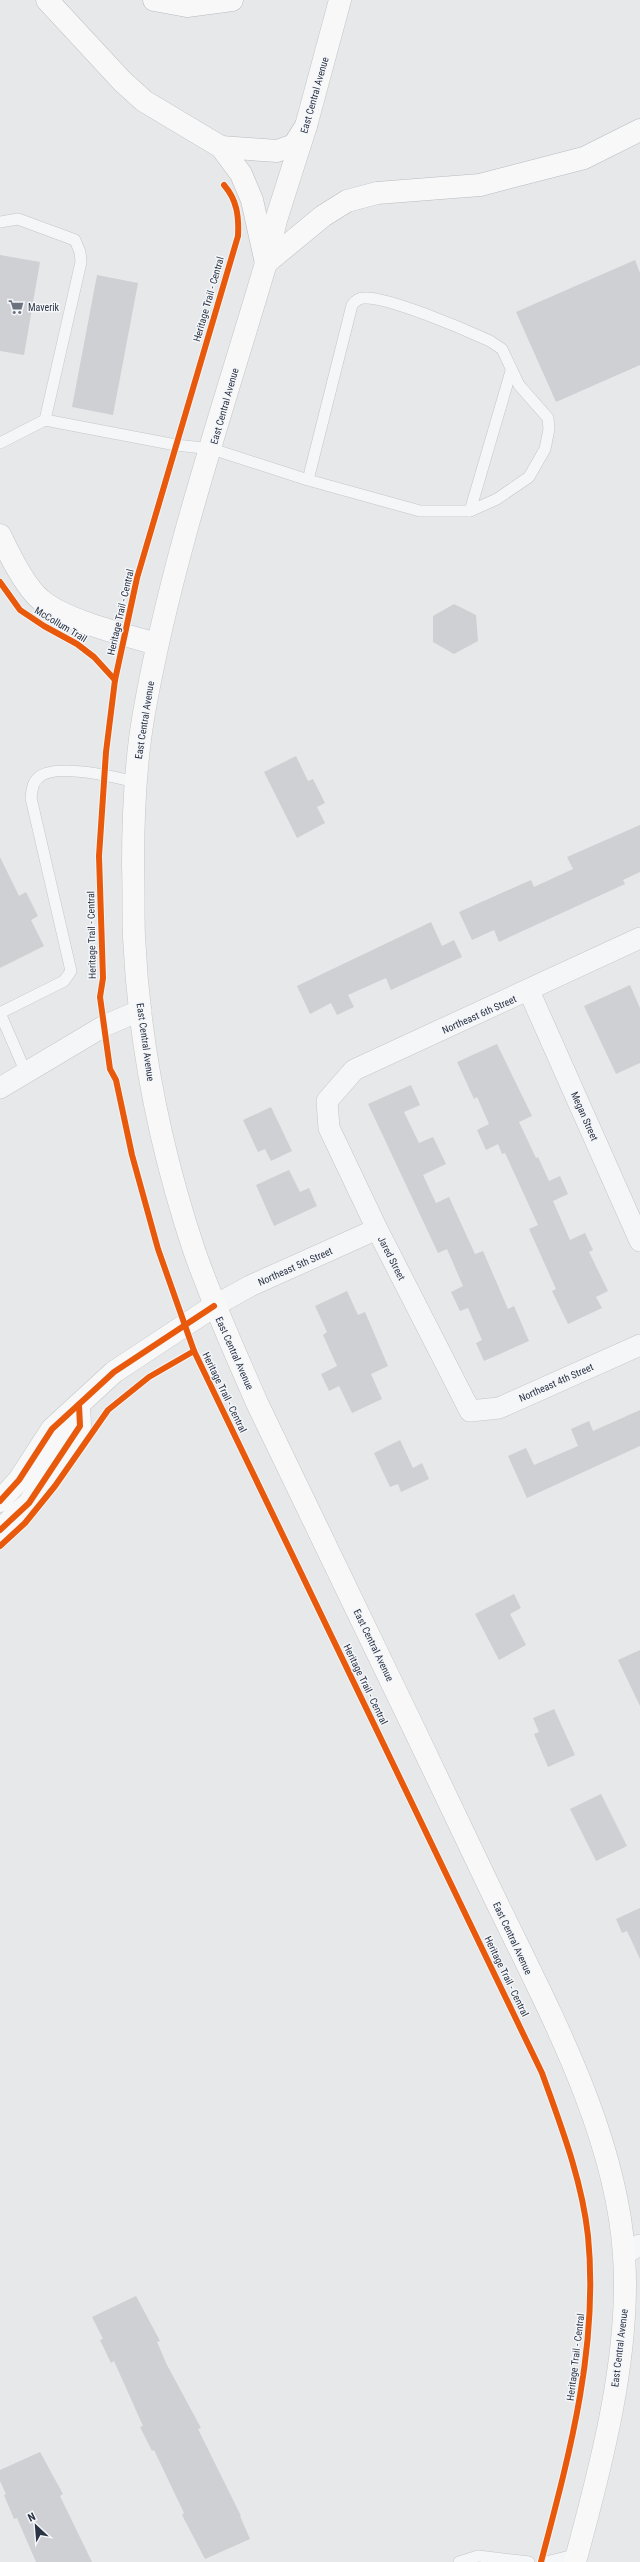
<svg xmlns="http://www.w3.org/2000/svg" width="640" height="2562" viewBox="0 0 640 2562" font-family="'Roboto Condensed',sans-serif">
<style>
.building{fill:#ced0d3}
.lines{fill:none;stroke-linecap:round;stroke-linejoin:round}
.lane-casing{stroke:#c4c6c8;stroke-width:12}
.street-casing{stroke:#c4c6c8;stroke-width:22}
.secondary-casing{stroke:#c4c6c8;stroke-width:23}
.highway-casing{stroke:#b8bbbf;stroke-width:23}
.lane{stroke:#f5f6f7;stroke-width:11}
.street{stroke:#f5f6f7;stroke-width:21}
.secondary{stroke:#f8f8f8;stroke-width:22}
.highway{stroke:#f8f8f8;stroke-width:22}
.cycleway-casing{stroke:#f4f6f9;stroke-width:8}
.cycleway{stroke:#e8590c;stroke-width:6}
.labels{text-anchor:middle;stroke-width:3;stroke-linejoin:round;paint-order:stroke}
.street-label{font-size:10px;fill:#2b3445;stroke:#f4f6f9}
.poi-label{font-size:10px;fill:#2b3445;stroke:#f4f6f9;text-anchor:start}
</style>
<rect width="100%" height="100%" fill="#e6e8ea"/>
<g class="building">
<polygon points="0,255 40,262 24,355 0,351"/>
<polygon points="635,260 640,273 640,365 556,402 516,312"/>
<polygon points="97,275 138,283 113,415 72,407"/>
<polygon points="454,604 476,615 478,641 454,654 433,642 433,616"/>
<polygon points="296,756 308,781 313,779 325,803 317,807 325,823 297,838 264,772"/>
<polygon points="640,825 640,872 623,880 625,884 499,942 494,930 472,940 459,912 531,880 534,887 573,869 567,857"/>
<polygon points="0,857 19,896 26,892 38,916 31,920 44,946 0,968"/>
<polygon points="431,922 442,946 454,940 462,957 391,990 386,978 348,995 354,1007 337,1015 331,1003 310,1014 297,986"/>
<polygon points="630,985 640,1008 640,1063 616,1074 584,1006"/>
<polygon points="497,1044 532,1116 519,1122 536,1158 538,1157 549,1181 560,1176 568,1194 553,1201 570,1240 585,1233 593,1250 589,1252 608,1291 596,1297 602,1308 568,1324 552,1291 556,1289 529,1229 538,1225 505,1153 502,1154 498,1144 486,1150 477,1130 489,1124 477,1097 474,1099 457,1062"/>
<polygon points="411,1085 420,1105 404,1112 419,1143 433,1137 446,1164 423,1175 436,1203 449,1197 475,1254 483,1251 508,1309 514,1306 529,1341 484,1361 476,1343 482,1340 468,1308 460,1311 451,1292 463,1286 447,1249 438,1253 368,1104"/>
<polygon points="271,1107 292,1151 271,1161 265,1149 258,1152 243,1120"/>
<polygon points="289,1170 300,1192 309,1188 317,1206 274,1226 256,1185"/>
<polygon points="347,1291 358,1315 365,1312 388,1366 371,1374 382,1399 352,1413 339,1386 329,1391 321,1374 337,1366 323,1335 327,1332 315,1306"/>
<polygon points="640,1410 640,1446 527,1498 508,1456 526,1448 534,1465 578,1446 571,1429 589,1421 593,1431"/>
<polygon points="400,1440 413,1468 422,1463 429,1479 401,1492 398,1484 390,1487 374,1453"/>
<polygon points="514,1594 521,1608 510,1614 526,1645 499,1660 475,1614"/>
<polygon points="640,1650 640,1706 618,1660"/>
<polygon points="554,1709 575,1755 548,1767 534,1734 539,1732 533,1718"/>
<polygon points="601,1794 627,1846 596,1861 570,1809"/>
<polygon points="640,1908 640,1959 627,1931 622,1933 616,1919"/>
<polygon points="136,2296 160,2341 157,2342 167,2365 201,2428 198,2429 241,2516 240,2516 250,2539 205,2559 182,2515 184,2513 154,2450 152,2451 140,2427 143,2426 114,2361 111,2363 100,2340 103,2339 92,2317"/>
<polygon points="40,2452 63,2494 60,2496 92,2562 36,2562 17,2518 14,2519 4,2495 6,2494 0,2481 0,2470"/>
</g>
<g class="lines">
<defs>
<g id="lane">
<polyline points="0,222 18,219 75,240 80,252 81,262 45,420 0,443"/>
<path d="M45,420l131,25 36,4 96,31 112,31h50l27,-12 32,-22 16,-28 4,-20 -1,-11 -29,-33 -17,-36 -12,-8c-24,-11 -103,-45 -126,-43 -6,0 -9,3 -12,7l-44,175"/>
<polyline points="470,511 511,371"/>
<path d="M0,1013l64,-32 7,-10 -40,-173c1,-7 1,-15 7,-20 16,-16 77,-1 97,4"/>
<polyline points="0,1013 26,1073"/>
<polyline points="459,2562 478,2556 529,2562"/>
<polyline points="546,2562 578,2554"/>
</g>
<g id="street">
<polyline points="640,938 354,1070 327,1101 329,1128 377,1229 470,1411 499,1408 640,1345"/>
<polyline points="529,991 640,1241"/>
<polyline points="0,1088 104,1026 141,1010"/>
<polyline points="214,1306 250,1286 377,1229"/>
<polyline points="624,2254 640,2245"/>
</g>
<g id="secondary">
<path d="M340,0l-34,126 -30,94 -10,43c-44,149 -95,297 -122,450 -9,51 -11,102 -11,153 1,24 0,48 1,71 5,105 27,214 60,313 18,52 41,102 63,153 77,159 154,319 230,479 54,114 129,245 137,373 7,98 -23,212 -49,307"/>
<path d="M0,535c8,17 26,53 41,65 25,21 84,35 116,44"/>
<polyline points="0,1501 19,1480 52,1429 114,1372 214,1306"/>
<polyline points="0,1530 29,1503 80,1426 79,1405"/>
</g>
<g id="highway">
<polyline points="47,0 122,81 144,101 221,147 241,174 252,200 266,263 323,216 347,201 377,193 480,185 584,158 640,130"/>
<polyline points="154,0 187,6 232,0"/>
<polyline points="221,147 277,151 294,145 306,126"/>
</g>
</defs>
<use href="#lane" class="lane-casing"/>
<use href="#street" class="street-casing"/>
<use href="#secondary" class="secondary-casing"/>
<use href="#highway" class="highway-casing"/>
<use href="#lane" class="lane"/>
<use href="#street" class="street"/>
<use href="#secondary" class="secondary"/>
<use href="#highway" class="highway"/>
<defs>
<g id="cycleway">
<path d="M224,185c13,15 15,31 14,51l-101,342 -22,102 -9,72 -7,104 4,122 -3,19 10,72 6,11 16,75 26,94 36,102 348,722c19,53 40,107 46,163 11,111 -19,220 -47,326"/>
<polyline points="0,582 20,610 44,626 77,644 94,657 115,680"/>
<polyline points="0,1501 19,1480 52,1429 114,1372 214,1306"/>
<polyline points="0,1530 29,1503 80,1426 79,1405"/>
<polyline points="0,1546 25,1523 55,1486 108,1410 149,1377 194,1351"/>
</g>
</defs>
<use href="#cycleway" class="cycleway-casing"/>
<use href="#cycleway" class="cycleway"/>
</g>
<defs>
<symbol id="supermarket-bare" viewBox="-9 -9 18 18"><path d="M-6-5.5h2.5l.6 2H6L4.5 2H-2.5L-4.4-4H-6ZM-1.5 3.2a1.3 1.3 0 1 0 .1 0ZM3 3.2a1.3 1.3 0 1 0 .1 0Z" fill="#6c737f" stroke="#f4f6f9" stroke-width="2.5" paint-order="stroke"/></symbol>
</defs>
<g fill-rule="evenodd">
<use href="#supermarket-bare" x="5" y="296" width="22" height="22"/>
</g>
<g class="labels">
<g class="street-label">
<text transform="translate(314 95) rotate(-74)" y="4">East Central Avenue</text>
<text transform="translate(208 299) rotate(-74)" y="4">Heritage Trail - Central</text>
<text transform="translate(224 406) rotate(-74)" y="4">East Central Avenue</text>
<text transform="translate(120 612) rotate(-77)" y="4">Heritage Trail - Central</text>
<text transform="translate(61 624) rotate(31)" y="4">McCollum Trail</text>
<text transform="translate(144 720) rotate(-81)" y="4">East Central Avenue</text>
<text transform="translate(91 935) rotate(-91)" y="4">Heritage Trail - Central</text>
<text transform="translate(479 1014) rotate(-24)" y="4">Northeast 6th Street</text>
<text transform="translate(146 1042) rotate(82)" y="4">East Central Avenue</text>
<text transform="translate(585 1116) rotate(66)" y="4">Megan Street</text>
<text transform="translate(392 1258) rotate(63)" y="4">Jared Street</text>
<text transform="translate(295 1266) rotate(-24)" y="4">Northeast 5th Street</text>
<text transform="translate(235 1353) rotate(66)" y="4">East Central Avenue</text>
<text transform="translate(556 1382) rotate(-24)" y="4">Northeast 4th Street</text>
<text transform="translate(225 1392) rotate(64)" y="4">Heritage Trail - Central</text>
<text transform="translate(374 1645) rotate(64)" y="4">East Central Avenue</text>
<text transform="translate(366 1684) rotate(64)" y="4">Heritage Trail - Central</text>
<text transform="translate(513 1938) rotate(65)" y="4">East Central Avenue</text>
<text transform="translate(507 1976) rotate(64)" y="4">Heritage Trail - Central</text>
<text transform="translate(619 2348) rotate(-83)" y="4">East Central Avenue</text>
<text transform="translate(575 2357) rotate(-83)" y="4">Heritage Trail - Central</text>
</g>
<g class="poi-label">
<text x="28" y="311">Maverik</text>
</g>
</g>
<g transform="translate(36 2526) rotate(334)" stroke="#f4f6f9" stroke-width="3" paint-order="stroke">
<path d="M0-3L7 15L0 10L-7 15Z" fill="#2b3445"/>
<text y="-6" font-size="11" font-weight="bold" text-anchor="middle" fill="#2b3445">N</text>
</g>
</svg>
